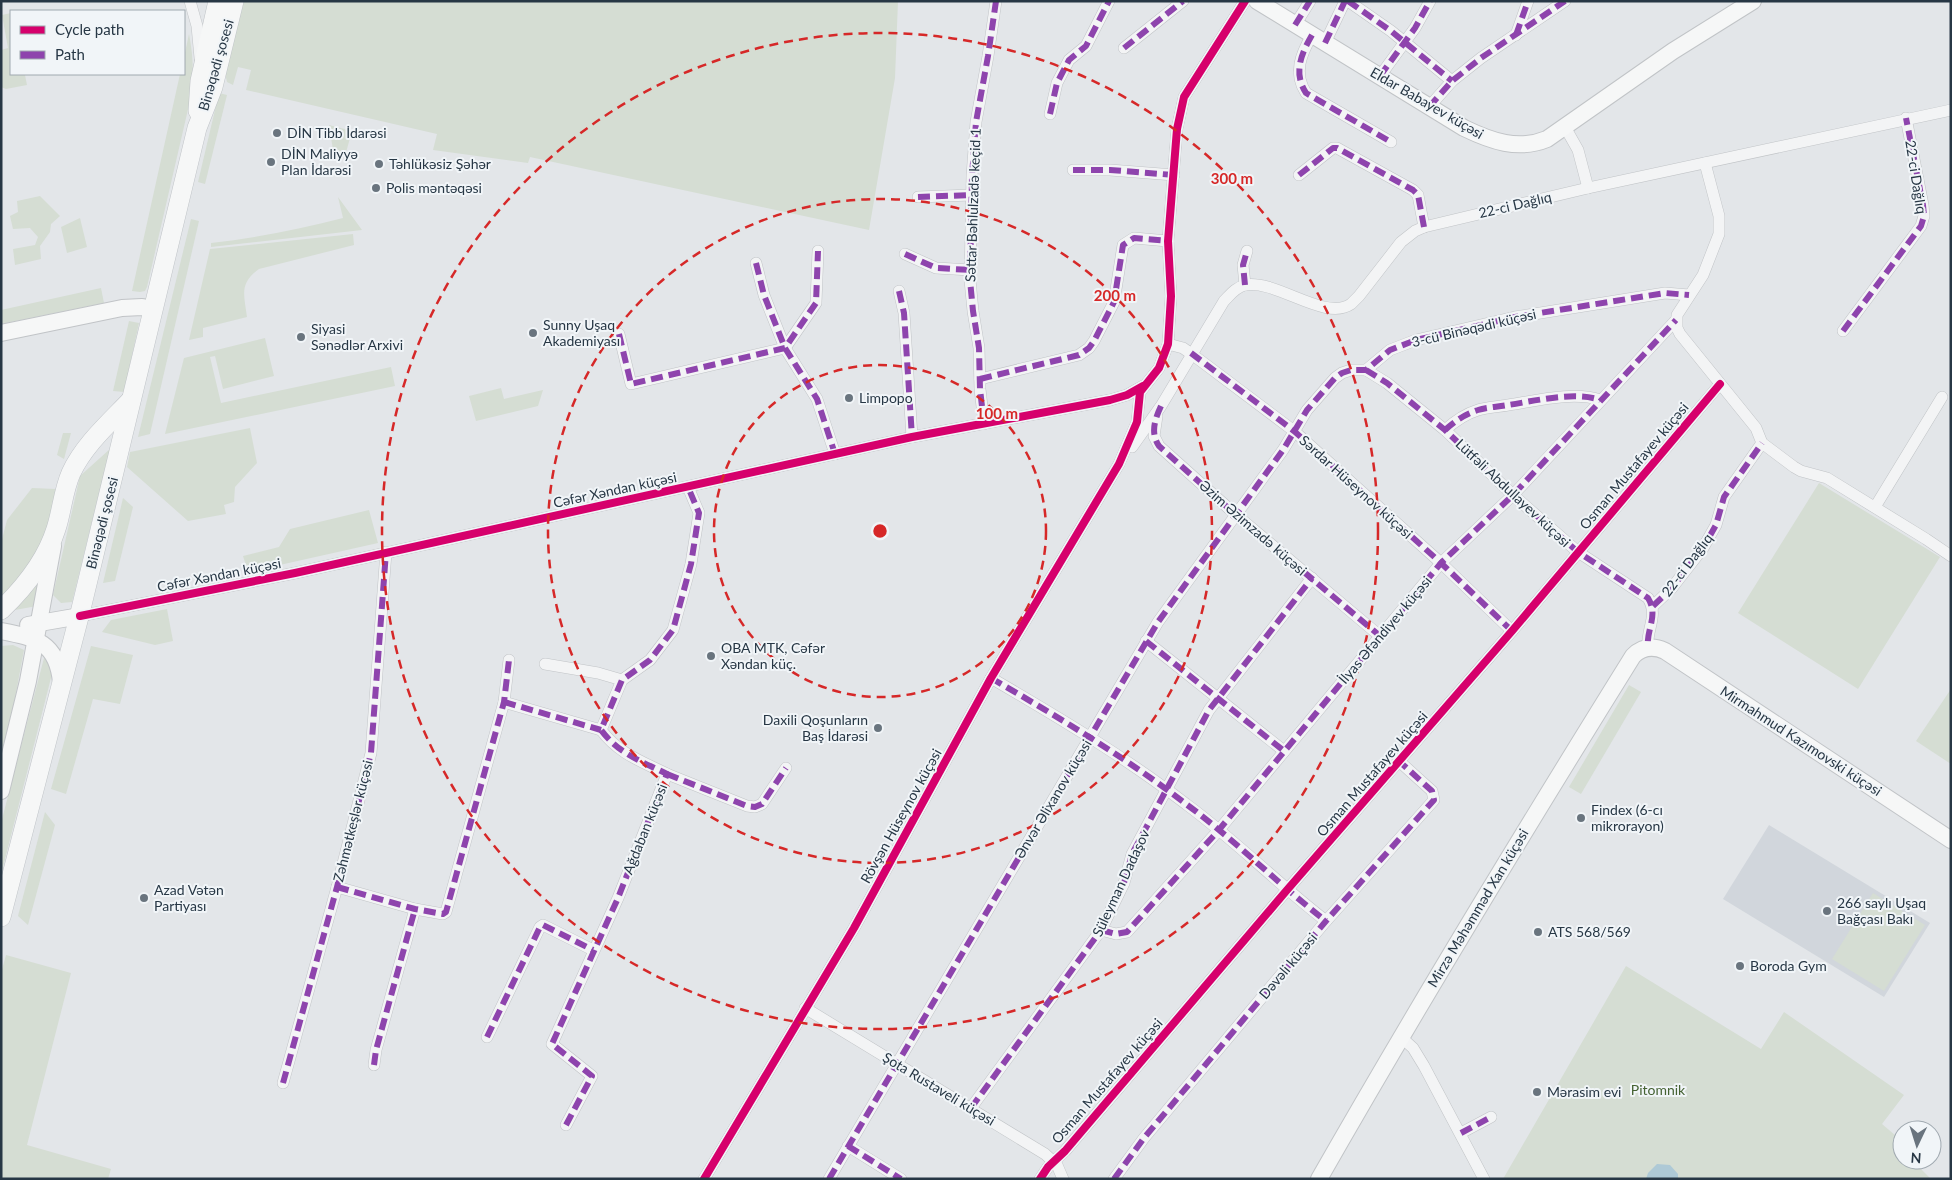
<svg xmlns="http://www.w3.org/2000/svg" width="1952" height="1180" viewBox="0 0 1952 1180" font-family="Lato,sans-serif">
<style>
.built{fill:#d1d6dc}
.green{fill:#d5ddd3}
.water{fill:#aec9d6}
.lines{fill:none;stroke-linecap:round;stroke-linejoin:round}
.street-casing{stroke:#c1c4c7;stroke-width:12}
.secondary-casing{stroke:#c1c4c7;stroke-width:18}
.primary-casing{stroke:#bfc3c7;stroke-width:20}
.street{stroke:#f3f4f5;stroke-width:11}
.secondary{stroke:#f6f7f7;stroke-width:16}
.primary{stroke:#f6f7f7;stroke-width:19}
.quiet{stroke:#8e44ad;stroke-width:6;stroke-dasharray:12 6;stroke-linecap:butt}
.cycleway-casing{stroke:#f1f5f8;stroke-width:11}
.cycleway{stroke:#d6006c;stroke-width:8}
.ring{fill:none;stroke:#d62828;stroke-width:2.5;stroke-dasharray:9 6}
.poi-dot{fill:#69747e;stroke:#f1f5f8;stroke-width:2}
.labels{text-anchor:middle;stroke-width:4;stroke-linejoin:round;paint-order:stroke}
.street-label{font-size:14px;fill:#273745;stroke:#f1f5f8}
.poi-label{font-size:14px;fill:#273745;stroke:#f1f5f8;text-anchor:start}
.park-label{font-size:14px;fill:#456233;stroke:#f1f5f8}
.centre{fill:#d62828;stroke:#f1f5f8;stroke-width:2.5}
.ring-label{font-size:15px;text-anchor:middle;font-weight:bold;fill:#d62828;stroke:#f1f5f8;stroke-width:4;stroke-linejoin:round;paint-order:stroke}
</style>
<rect width="100%" height="100%" fill="#e3e6e9"/>
<polygon class="built" points="1769,825 1930,923 1884,997 1723,899"/>
<g class="green">
<polygon points="244,1 898,1 895,78 869,230 530,157 528,163 433,150 437,134 246,90 251,70 238,67 233,85 227,82 225,73"/>
<polygon points="11,13 11,74 33,74 25,75 27,85 6,89 1,87 1,50 8,48 2,15"/>
<path d="M189,34c5,26 5,45 0,71l-42,182 -2,4 -5,1 -8,-1 48,-217h4v-17z"/>
<polygon points="219,93 227,95 205,184 198,182"/>
<polygon points="329,125 352,131 345,156 334,156"/>
<polygon points="40,196 60,216 51,224 50,232 40,246 41,259 15,265 13,249 35,245 38,237 30,228 13,229 10,216 18,212 17,201"/>
<path d="M338,197l24,33 -151,17v-4c45,-5 88,-14 132,-25z"/>
<polygon points="80,218 87,247 67,253 61,227"/>
<polygon points="191,219 199,221 150,434 138,437"/>
<path d="M353,234l1,11 -95,24c-20,15 -15,25 -12,48l-44,11v9l-14,3 21,-91z"/>
<polygon points="101,288 104,303 1,324 1,310"/>
<polygon points="129,321 139,323 124,392 113,391"/>
<polygon points="265,338 274,376 223,389 215,356 210,357 221,403 391,367 395,386 165,434 184,358"/>
<polygon points="501,388 504,399 543,390 538,406 476,421 469,396"/>
<polygon points="250,428 257,463 235,487 234,502 224,505 226,514 188,521 127,467 130,452"/>
<polygon points="63,433 71,433 64,459 57,455"/>
<polygon points="110,449 72,602 61,603 53,595 80,476"/>
<polygon points="1819,483 1940,557 1858,689 1738,613"/>
<polygon points="32,488 56,489 48,531 32,566 1,600 1,543 7,520"/>
<polygon points="123,498 133,507 115,581 103,583"/>
<polygon points="369,510 378,543 248,572 243,556 279,547 290,529"/>
<polygon points="43,575 37,606 15,610"/>
<polygon points="167,609 173,641 155,645 102,632 111,620"/>
<polygon points="13,645 24,650 13,709 1,753 1,646"/>
<polygon points="91,646 133,655 120,704 93,699 66,794 51,789"/>
<polygon points="44,658 53,670 1,875 1,823"/>
<polygon points="1629,685 1641,692 1581,794 1569,787"/>
<polygon points="1951,689 1951,764 1916,741"/>
<polygon points="45,812 55,825 28,925 18,916"/>
<polygon points="1873,893 1925,925 1884,991 1832,959"/>
<polygon points="6,955 71,973 27,1145 111,1169 108,1179 1,1179 1,973"/>
<polygon points="1626,966 1761,1049 1784,1012 1904,1095 1882,1124 1902,1141 1902,1160 1923,1160 1917,1165 1931,1179 1503,1179"/>
</g>
<polygon class="water" points="1657,1164 1670,1165 1678,1174 1678,1179 1646,1179 1648,1173"/>
<g class="lines">
<defs>
<g id="street">
<polyline points="190,1 197,26 200,58"/>
<polyline points="1348,1 1391,31 1452,81"/>
<polyline points="1295,25 1310,1"/>
<path d="M1312,35c-11,19 -19,38 -6,58l85,49"/>
<polyline points="1516,35 1528,1"/>
<polyline points="1325,43 1345,1"/>
<polyline points="1124,48 1183,1"/>
<polyline points="1380,76 1415,28 1430,1"/>
<polyline points="1429,107 1452,81 1481,58 1565,1"/>
<polyline points="1050,114 1057,83 1069,60 1086,46 1109,1"/>
<polyline points="1565,127 1578,150 1588,188"/>
<polyline points="1705,163 1719,216 1719,234 1703,275 1677,315 1677,328 1680,334 1756,428 1762,443 1794,467 1801,471 1827,478 1926,539 1951,556"/>
<polyline points="1073,170 1110,170 1174,175"/>
<polyline points="1299,175 1333,148 1337,148 1413,190 1418,195 1424,227"/>
<polyline points="918,197 971,195"/>
<polyline points="905,254 936,268 971,270"/>
<polyline points="756,263 764,295 785,348 817,399 835,454"/>
<polyline points="1245,285 1243,265 1247,251"/>
<polyline points="899,291 904,313 912,437"/>
<polyline points="1843,331 1921,226 1924,216 1923,205 1906,118"/>
<polyline points="619,334 631,384 785,348 816,303 818,251"/>
<polyline points="1168,344 1183,348 1197,358 1294,431 1441,563 1512,631"/>
<path d="M1366,370l21,13 58,47 68,65 65,57 70,46c11,18 -2,31 0,49"/>
<polyline points="980,379 1079,355 1089,348 1094,341 1114,302 1123,245 1134,238 1168,241"/>
<polyline points="1157,416 1154,436 1159,446 1235,514 1380,636"/>
<polyline points="984,424 980,389 979,348 973,311 970,280 972,176 976,122 988,56 996,1"/>
<path d="M1445,430c10,-9 20,-16 33,-20 9,-3 20,-3 30,-5 27,-4 66,-14 92,-5"/>
<path d="M1132,447l29,-41 63,-105c6,-6 12,-14 21,-16 31,-6 80,37 106,19 2,-2 5,-5 8,-8l42,-54 14,-11 9,-4 164,-39 363,-78"/>
<polyline points="1875,507 1942,397"/>
<polyline points="1653,606 1671,589 1703,548 1716,525 1724,497 1762,443"/>
<polyline points="80,616 295,573 912,437 1110,400 1127,395 1143,386"/>
<polyline points="1146,641 1284,751"/>
<polyline points="545,664 598,673 622,680"/>
<path d="M991,678c67,39 134,79 195,126 49,36 92,80 140,117"/>
<polyline points="504,702 601,730"/>
<polyline points="667,774 747,806 755,807 762,804 786,768"/>
<polyline points="337,887 415,909 443,914 446,912 504,702 509,660"/>
<polyline points="1101,930 1116,934 1127,932 1218,831 1441,563 1513,495 1676,320"/>
<polyline points="805,1008 1045,1154 1057,1165 1063,1179"/>
<polyline points="487,1037 540,927 543,925 593,950"/>
<polyline points="1402,1038 1413,1048 1424,1066 1484,1179"/>
<polyline points="374,1065 376,1050 415,909"/>
<polyline points="283,1083 337,887 371,753 386,552"/>
<polyline points="971,1108 1101,930 1124,883 1132,854 1209,710 1312,578"/>
<path d="M566,1125l26,-49 -40,-32 66,-146 49,-124c-26,-13 -48,-20 -66,-44l21,-50 28,-20 23,-30 18,-66 8,-51 -11,-26"/>
<polyline points="1461,1133 1491,1117"/>
<polyline points="848,1146 901,1179"/>
<polyline points="704,1179 854,928 991,678 1119,464 1137,422 1140,392 1159,368 1168,344 1171,296 1168,241 1177,129 1184,97 1245,1"/>
<polyline points="829,1179 1158,622 1283,450 1307,410 1335,378 1342,373 1351,370 1366,370 1390,350 1416,340 1515,317 1665,293 1689,295"/>
<polyline points="1040,1179 1048,1167 1065,1151 1287,890 1512,631 1720,384"/>
<polyline points="1114,1179 1144,1138 1326,921 1434,800 1432,791 1400,762"/>
</g>
<g id="secondary">
<path d="M1257,1l207,127c27,13 54,23 83,11l126,-88 80,-50"/>
<polyline points="1,333 122,308 142,307 153,310"/>
<polyline points="28,625 80,616"/>
<path d="M1,631c35,7 56,11 60,51"/>
<polyline points="1,791 28,681 53,546"/>
<path d="M1319,1179c101,-177 207,-351 314,-523 10,-10 21,-10 32,-5l286,189"/>
</g>
<g id="primary">
<polyline points="198,111 200,81 218,1"/>
<path d="M1,610c24,-23 45,-49 55,-81 6,-18 7,-38 15,-56 13,-28 38,-50 60,-73"/>
<polyline points="1,917 80,613 197,128 213,87 234,1"/>
</g>
</defs>
<use href="#street" class="street-casing"/>
<use href="#secondary" class="secondary-casing"/>
<use href="#primary" class="primary-casing"/>
<use href="#street" class="street"/>
<use href="#secondary" class="secondary"/>
<use href="#primary" class="primary"/>
<g class="quiet">
<polyline points="1348,1 1391,31 1452,81"/>
<polyline points="1295,25 1310,1"/>
<path d="M1312,35c-11,19 -19,38 -6,58l85,49"/>
<polyline points="1516,35 1528,1"/>
<polyline points="1325,43 1345,1"/>
<polyline points="1124,48 1183,1"/>
<polyline points="1380,76 1415,28 1430,1"/>
<polyline points="1429,107 1452,81 1481,58 1565,1"/>
<polyline points="1050,114 1057,83 1069,60 1086,46 1109,1"/>
<polyline points="1073,170 1110,170 1174,175"/>
<polyline points="1299,175 1333,148 1337,148 1413,190 1418,195 1424,227"/>
<polyline points="918,197 971,195"/>
<polyline points="905,254 936,268 971,270"/>
<polyline points="756,263 764,295 785,348 817,399 835,454"/>
<polyline points="1245,285 1243,265 1247,251"/>
<polyline points="899,291 904,313 912,437"/>
<polyline points="1843,331 1921,226 1924,216 1923,205 1906,118"/>
<polyline points="619,334 631,384 785,348 816,303 818,251"/>
<polyline points="1191,353 1294,431 1441,563 1512,631"/>
<path d="M1366,370l21,13 58,47 68,65 65,57 70,46c11,18 -2,31 0,49"/>
<polyline points="980,379 1079,355 1089,348 1094,341 1114,302 1123,245 1134,238 1168,241"/>
<path d="M1161,406c-6,13 -11,27 -2,40l76,68 145,122"/>
<polyline points="984,424 980,389 979,348 973,311 970,280 972,176 976,122 988,56 996,1"/>
<path d="M1445,430c10,-9 20,-16 33,-20 9,-3 20,-3 30,-5 27,-4 66,-14 92,-5"/>
<polyline points="1653,606 1671,589 1703,548 1716,525 1724,497 1762,443"/>
<polyline points="1146,641 1284,751"/>
<path d="M991,678c67,39 134,79 195,126 49,36 92,80 140,117"/>
<polyline points="504,702 601,730"/>
<polyline points="667,774 747,806 755,807 762,804 786,768"/>
<polyline points="337,887 415,909 443,914 446,912 504,702 509,660"/>
<polyline points="1101,930 1116,934 1127,932 1218,831 1441,563 1513,495 1676,320"/>
<polyline points="487,1037 540,927 543,925 593,950"/>
<polyline points="374,1065 376,1050 415,909"/>
<polyline points="283,1083 337,887 371,753 386,552"/>
<polyline points="971,1108 1101,930 1124,883 1132,854 1209,710 1312,578"/>
<path d="M566,1125l26,-49 -40,-32 66,-146 49,-124c-26,-13 -48,-20 -66,-44l21,-50 28,-20 23,-30 18,-66 8,-51 -11,-26"/>
<polyline points="1461,1133 1491,1117"/>
<polyline points="848,1146 901,1179"/>
<polyline points="829,1179 1158,622 1283,450 1307,410 1335,378 1342,373 1351,370 1366,370 1390,350 1416,340 1515,317 1665,293 1689,295"/>
<polyline points="1114,1179 1144,1138 1326,921 1434,800 1432,791 1400,762"/>
</g>
<defs>
<g id="cycleway">
<polyline points="80,616 295,573 912,437 1110,400 1127,395 1143,386"/>
<polyline points="704,1179 854,928 991,678 1119,464 1137,422 1140,392 1159,368 1168,344 1171,296 1168,241 1177,129 1184,97 1245,1"/>
<polyline points="1040,1179 1048,1167 1065,1151 1287,890 1512,631 1720,384"/>
</g>
</defs>
<use href="#cycleway" class="cycleway-casing"/>
<use href="#cycleway" class="cycleway"/>
</g>
<g class="ring">
<circle cx="880" cy="531" r="166"/>
<circle cx="880" cy="531" r="332"/>
<circle cx="880" cy="531" r="498"/>
</g>
<g class="poi-dot">
<circle cx="277" cy="133" r="5"/>
<circle cx="271" cy="162" r="5"/>
<circle cx="379" cy="164" r="5"/>
<circle cx="376" cy="188" r="5"/>
<circle cx="533" cy="333" r="5"/>
<circle cx="301" cy="337" r="5"/>
<circle cx="849" cy="398" r="5"/>
<circle cx="711" cy="656" r="5"/>
<circle cx="878" cy="728" r="5"/>
<circle cx="1581" cy="818" r="5"/>
<circle cx="144" cy="898" r="5"/>
<circle cx="1827" cy="911" r="5"/>
<circle cx="1538" cy="932" r="5"/>
<circle cx="1740" cy="966" r="5"/>
<circle cx="1537" cy="1092" r="5"/>
</g>
<g class="labels">
<g class="street-label">
<text transform="translate(216 65) rotate(-74)" y="5">Binəqədi şosesi</text>
<text transform="translate(1427 103) rotate(30)" y="5">Eldar Babayev küçəsi</text>
<text transform="translate(1916 177) rotate(81)" y="5">22-ci Dağlıq</text>
<text transform="translate(973 205) rotate(-88)" y="5">Səttar Bəhlulzadə keçid 1</text>
<text transform="translate(1515 205) rotate(-13)" y="5">22-ci Dağlıq</text>
<text transform="translate(1474 328) rotate(-13)" y="5">3-cü Binəqədi küçəsi</text>
<text transform="translate(1634 466) rotate(-50)" y="5">Osman Mustafayev küçəsi</text>
<text transform="translate(1356 487) rotate(42)" y="5">Sərdar Hüseynov küçəsi</text>
<text transform="translate(615 490) rotate(-12)" y="5">Cəfər Xəndan küçəsi</text>
<text transform="translate(1513 493) rotate(43)" y="5">Lütfəli Abdullayev küçəsi</text>
<text transform="translate(102 523) rotate(-76)" y="5">Binəqədi şosesi</text>
<text transform="translate(1253 528) rotate(41)" y="5">Əzim Əzimzadə küçəsi</text>
<text transform="translate(1687 565) rotate(-53)" y="5">22-ci Dağlıq</text>
<text transform="translate(219 575) rotate(-11)" y="5">Cəfər Xəndan küçəsi</text>
<text transform="translate(1385 630) rotate(-50)" y="5">İlyas Əfəndiyev küçəsi</text>
<text transform="translate(1801 741) rotate(33)" y="5">Mirmahmud Kazımovski küçəsi</text>
<text transform="translate(1372 774) rotate(-49)" y="5">Osman Mustafayev küçəsi</text>
<text transform="translate(1053 799) rotate(-59)" y="5">Ənvər Əlixanov küçəsi</text>
<text transform="translate(901 816) rotate(-61)" y="5">Rövşən Hüseynov küçəsi</text>
<text transform="translate(353 821) rotate(-76)" y="5">Zəhmətkeşlər küçəsi</text>
<text transform="translate(645 829) rotate(-68)" y="5">Ağdaban küçəsi</text>
<text transform="translate(1121 883) rotate(-65)" y="5">Süleyman Dadaşov</text>
<text transform="translate(1478 908) rotate(-59)" y="5">Mirzə Məhəmməd Xan küçəsi</text>
<text transform="translate(1288 966) rotate(-50)" y="5">Dəvəli küçəsi</text>
<text transform="translate(1107 1081) rotate(-49)" y="5">Osman Mustafayev küçəsi</text>
<text transform="translate(939 1089) rotate(31)" y="5">Şota Rustaveli küçəsi</text>
</g>
<g class="poi-label">
<text x="287" y="138">DİN Tibb İdarəsi</text>
<text x="281" y="159">DİN Maliyyə<tspan x="281" dy="16">Plan İdarəsi</tspan></text>
<text x="389" y="169">Təhlükəsiz Şəhər</text>
<text x="386" y="193">Polis məntəqəsi</text>
<text x="543" y="330">Sunny Uşaq<tspan x="543" dy="16">Akademiyası</tspan></text>
<text x="311" y="334">Siyasi<tspan x="311" dy="16">Sənədlər Arxivi</tspan></text>
<text x="859" y="403">Limpopo</text>
<text x="721" y="653">OBA MTK, Cəfər<tspan x="721" dy="16">Xəndan küç.</tspan></text>
<text x="868" y="725" text-anchor="end">Daxili Qoşunların<tspan x="868" dy="16">Baş İdarəsi</tspan></text>
<text x="1591" y="815">Findex (6-cı<tspan x="1591" dy="16">mikrorayon)</tspan></text>
<text x="154" y="895">Azad Vətən<tspan x="154" dy="16">Partiyası</tspan></text>
<text x="1837" y="908">266 saylı Uşaq<tspan x="1837" dy="16">Bağçası Bakı</tspan></text>
<text x="1548" y="937">ATS 568/569</text>
<text x="1750" y="971">Boroda Gym</text>
<text x="1547" y="1097">Mərasim evi</text>
</g>
<g class="park-label">
<text x="1658" y="1095">Pitomnik</text>
</g>
</g>
<circle cx="880" cy="531" r="8" class="centre"/>
<g class="ring-label">
<text x="1232" y="184">300 m</text>
<text x="1115" y="301">200 m</text>
<text x="997" y="419">100 m</text>
</g>
<rect width="1952" height="1180" fill="none" stroke="#273745" stroke-width="5"/>
<rect x="10" y="10" width="175" height="65" fill="#f1f5f8" stroke="#a0a9b0"/>
<rect x="20" y="26" width="25" height="8" fill="#d6006c" stroke="#a0a9b0"/>
<text x="55" y="35" font-size="15" fill="#273745">Cycle path</text>
<rect x="20" y="51" width="25" height="8" fill="#8e44ad" stroke="#a0a9b0"/>
<text x="55" y="60" font-size="15" fill="#273745">Path</text>
<g transform="translate(1917 1145) rotate(184)"><circle r="24" fill="#f1f5f8" stroke="#a0a9b0"/>
<path d="M0-4L9 19L0 12L-9 19Z" fill="#69747e"/>
<text y="-8" font-size="14" font-weight="bold" text-anchor="middle" fill="#273745">N</text>
</g>
</svg>
